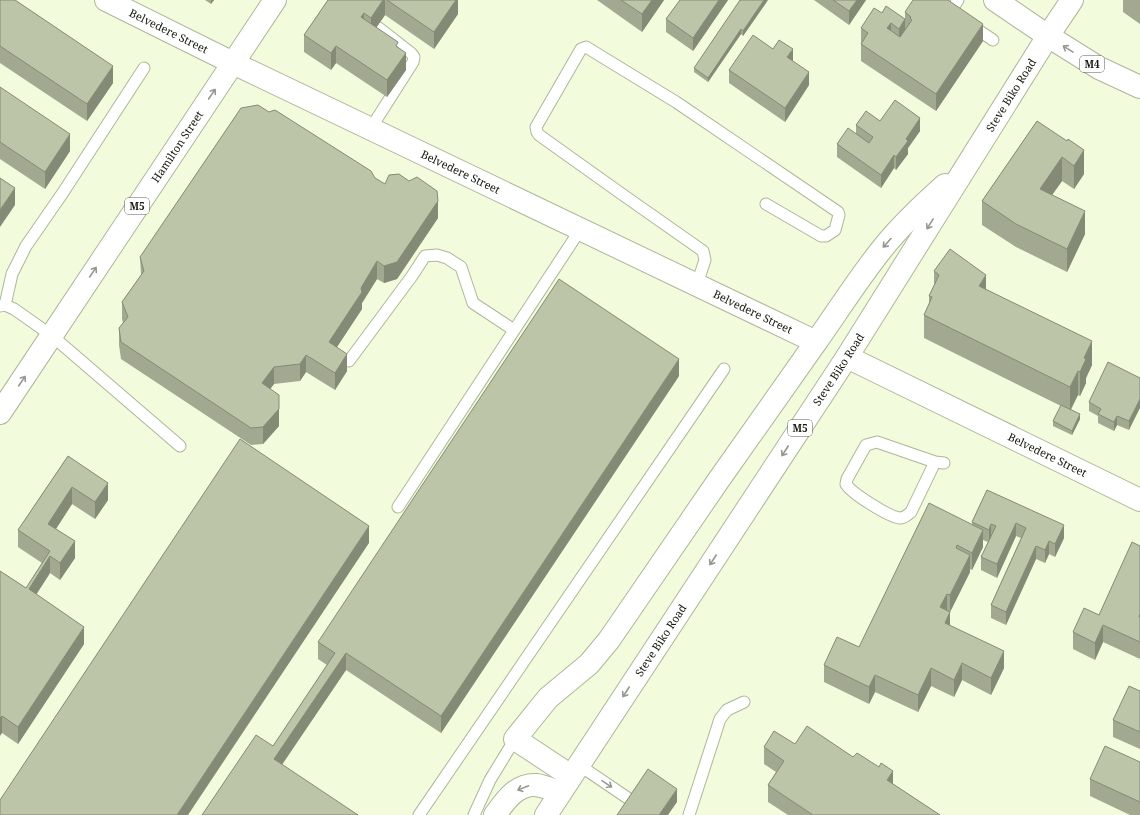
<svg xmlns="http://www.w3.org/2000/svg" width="1140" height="815" viewBox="0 0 1140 815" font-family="'Noto Serif',serif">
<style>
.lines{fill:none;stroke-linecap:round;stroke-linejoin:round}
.service-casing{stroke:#adb799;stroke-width:13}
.minor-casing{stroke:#adb799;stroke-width:24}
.primary-casing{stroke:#adb799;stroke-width:24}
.service{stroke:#fff;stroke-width:11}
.minor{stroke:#fff;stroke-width:22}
.primary{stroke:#fff;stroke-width:22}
.wall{fill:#a2a990}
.shaded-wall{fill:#848a75}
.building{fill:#bcc5a7;stroke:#848a75}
.oneway{stroke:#959792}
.labels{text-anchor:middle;stroke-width:3;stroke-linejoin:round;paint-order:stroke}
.shield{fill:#fff;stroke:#5a5d56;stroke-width:1}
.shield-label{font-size:10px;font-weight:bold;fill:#14180d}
.street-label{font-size:11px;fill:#14180d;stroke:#fff}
</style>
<rect width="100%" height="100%" fill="#f2fcdd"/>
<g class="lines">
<defs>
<g id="service">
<polyline points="951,11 958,0"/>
<polyline points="972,26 993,40"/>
<polyline points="371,128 413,62 414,57 411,53 379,28"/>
<polyline points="697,284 705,260 703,251 626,197 539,135 537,132 536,127 581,49 586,47 676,102 838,212 839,215 835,230 826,236 821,236 766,204"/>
<polyline points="5,305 12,274 26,246 62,194 144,68"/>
<polyline points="0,306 5,305 14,309 51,335 180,446"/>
<polyline points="349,361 412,276 425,256 437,255 447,258 461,267 473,303 514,330"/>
<path d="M935,462l-24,50c-4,3 -6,6 -11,6 -11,-1 -49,-25 -54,-34l1,-5 19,-34 11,-3 58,20 9,1"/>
<polyline points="398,507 580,230"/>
<polyline points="579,765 635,803"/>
<polyline points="419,815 724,369"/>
<polyline points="474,815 490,780 515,739"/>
<polyline points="689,815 720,719 727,710 744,702"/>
</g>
<g id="minor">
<path id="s1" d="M106,0l127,63 583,279 -98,139 -109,159 -20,24 -41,34 -33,41 56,37"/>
<path id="s2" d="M847,357l293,143"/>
</g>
<g id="primary">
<polyline points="995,0 1048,36 1099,68 1140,87"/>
<path d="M816,342c22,-31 42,-63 66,-93 19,-24 41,-44 63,-64"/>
<path id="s3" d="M0,413l275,-413"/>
<path d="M495,815c10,-14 21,-31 41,-30 8,1 17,5 24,7"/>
<path id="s4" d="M546,815l301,-458 201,-321 24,-36"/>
</g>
</defs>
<use href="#service" class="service-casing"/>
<use href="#minor" class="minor-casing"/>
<use href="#primary" class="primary-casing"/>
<use href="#service" class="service"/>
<use href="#minor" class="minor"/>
<use href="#primary" class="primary"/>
</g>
<g class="wall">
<polygon points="0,0 113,83 87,121 0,63"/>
<polygon points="205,0 214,0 211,4"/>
<polygon points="328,0 458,0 458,14 434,49 385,15 376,28 398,47 406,70 387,97 336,63 331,70 304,52 304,35"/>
<polygon points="597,0 664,0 642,32"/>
<polygon points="680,0 728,0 693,51 666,32 666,19"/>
<polygon points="768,0 743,36 741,34 708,82 694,72 694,68"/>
<polygon points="814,0 866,0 849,25"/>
<polygon points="1123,0 1140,0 1140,24 1123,12"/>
<polygon points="905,12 983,41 936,111 861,61 861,28 882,13 905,19"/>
<polygon points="773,49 793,61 809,85 785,122 729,83 729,70"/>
<polygon points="0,87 70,151 45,189 0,159"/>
<polygon points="880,121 920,131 908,148 908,154 896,170 894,168 881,188 837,157 837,144 856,134 856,125"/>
<polygon points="1037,121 1084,174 1074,189 1062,181 1052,195 1085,234 1067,272 1016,247 982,225 982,201"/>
<polygon points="375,178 438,218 397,279 384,283 377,279 362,303 362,309 337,347 347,371 335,390 306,372 300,381 274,384 270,389 279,426 263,444 251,445 121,359 119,345 119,328 123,323 122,319 122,302 141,275 140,257"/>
<polygon points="934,271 986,289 1092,365 1086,378 1086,383 1080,396 1078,395 1071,410 1080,419 1072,435 1053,426 1053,421 1061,406 924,338 924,315 929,304 929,296 934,286"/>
<polygon points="679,376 441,733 346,670 282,765 202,815 273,746 327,665 318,659 318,642"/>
<polygon points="1140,378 1129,430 1117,425 1114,431 1098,423 1098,416 1089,411 1089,402"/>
<polygon points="68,456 108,500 95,519 72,504 56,529 75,558 60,580 50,573 36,594 84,644 18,744 2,733 0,571 26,588 42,563 18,547 18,530"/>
<polygon points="987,490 1064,538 1055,557 1049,554 1045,563 1036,559 1006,625 991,618 991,605 1021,538 1016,536 997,578 981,570 981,557 988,542 983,540 983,547 972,570 970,569 970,572 950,612 950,625 1004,668 991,695 962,680 954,697 931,686 918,712 875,692 869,704 824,682 824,665 859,647 972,525 972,522"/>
<polygon points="1140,546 1140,659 1103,642 1095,660 1073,649 1073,632 1099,615"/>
<polygon points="1140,691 1140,749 1113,737 1113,720"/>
<polygon points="795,744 893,784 940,815 788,815 768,802 768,785 776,772 764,764 764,747"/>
<polygon points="1140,762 1140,815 1130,815 1090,796 1090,779"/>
</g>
<g class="shaded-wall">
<polygon points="211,0 214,0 211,4"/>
<polygon points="383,0 385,0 385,15 371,35 371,18"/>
<polygon points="456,0 458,0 458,14 434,49 434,32"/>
<polygon points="652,0 664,0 642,32 642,14"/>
<polygon points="719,0 728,0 693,51 693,38"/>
<polygon points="764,0 768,0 743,36 743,31"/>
<polygon points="857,0 866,0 849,25 849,11"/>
<polygon points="364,13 364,30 361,17"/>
<polygon points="905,19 905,36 899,46 899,29"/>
<polygon points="891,23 891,40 887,28"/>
<polygon points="983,24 983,41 936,111 936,94"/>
<polygon points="741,29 741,34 708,82 708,78"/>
<polygon points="336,46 336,63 331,70 331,53"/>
<polygon points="793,49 793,63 787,57"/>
<polygon points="406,53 406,70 387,97 387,80"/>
<polygon points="113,66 113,83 87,121 87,104"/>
<polygon points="809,72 809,85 785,122 785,108"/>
<polygon points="920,118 920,131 908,148 908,154 896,170 896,157 906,139"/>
<polygon points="70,134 70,151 45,189 45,172"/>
<polygon points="1084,150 1084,174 1074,189 1074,166"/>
<polygon points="894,155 894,168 881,188 881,175"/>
<polygon points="1062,157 1062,181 1040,212 1040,189"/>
<polygon points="15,188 15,205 0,227 0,210"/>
<polygon points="438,201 438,218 397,279 384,283 384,266"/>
<polygon points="1085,211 1085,234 1067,272 1067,249"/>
<polygon points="377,261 377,279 362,303 362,309 329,359 329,342"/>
<polygon points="986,275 986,299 979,286"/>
<polygon points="1092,341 1092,365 1086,378 1086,383 1080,396 1080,372 1084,358"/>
<polygon points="347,354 347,371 335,390 335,373"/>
<polygon points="306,355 306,372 300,381 300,364"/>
<polygon points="679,359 679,376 441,733 441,716"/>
<polygon points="274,367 274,384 262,400 262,383"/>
<polygon points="1078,371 1078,395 1070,410 1070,387"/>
<polygon points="279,395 279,426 263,444 263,427"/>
<polygon points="1140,399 1140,408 1129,430 1129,421"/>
<polygon points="1080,414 1080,419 1072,435 1072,431"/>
<polygon points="1117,416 1117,425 1114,431 1114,422"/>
<polygon points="108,483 108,500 95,519 95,502"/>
<polygon points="72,487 72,504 48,541 48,524"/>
<polygon points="1016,523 1016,536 997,578 997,564"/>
<polygon points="991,524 991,537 989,543 989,530"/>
<polygon points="1064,525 1064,538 1055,557 1055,544"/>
<polygon points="369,526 369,543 188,815 177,815"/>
<polygon points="983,530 983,547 972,570 972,553"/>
<polygon points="75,541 75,558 60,580 60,563"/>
<polygon points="1049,541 1049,554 1045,563 1045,550"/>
<polygon points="1036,546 1036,559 1006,625 1006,612"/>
<polygon points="970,555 970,572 950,612 950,595"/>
<polygon points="50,556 50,573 29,606 29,589"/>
<polygon points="947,594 947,611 940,607"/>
<polygon points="950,612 950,629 945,623"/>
<polygon points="1103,625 1103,642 1095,660 1095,643"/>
<polygon points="84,627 84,644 18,744 18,727"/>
<polygon points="1004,651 1004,668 991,695 991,678"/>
<polygon points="346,653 346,670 274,776 274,759"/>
<polygon points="962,663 962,680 954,697 954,680"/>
<polygon points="931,668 931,686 918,712 918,695"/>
<polygon points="875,675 875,692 869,704 869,687"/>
<polygon points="2,716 2,733 0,736 0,718"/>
<polygon points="893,771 893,788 887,780"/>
<polygon points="677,789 677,802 668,815 659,815"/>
</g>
<g class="building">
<polygon points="0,0 15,0 113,66 87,104 0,46"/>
<polygon points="328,0 383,0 371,18 364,13 361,17 398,42 396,46 406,53 387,80 336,46 331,53 304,35"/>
<polygon points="387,0 456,0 434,32"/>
<polygon points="621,0 652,0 642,14"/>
<polygon points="680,0 719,0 693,38 666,19"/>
<polygon points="740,0 764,0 743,31 741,29 708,78 694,68"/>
<polygon points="833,0 857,0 849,11"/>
<polygon points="913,0 948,0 983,24 936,94 861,44 868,33 861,28 874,8 882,13 886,6 905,19 899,29 891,23 887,28 900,37 912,20 910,18 911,17 905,12"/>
<polygon points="753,35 773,49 779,40 793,49 787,57 809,72 785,108 729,70"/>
<polygon points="0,87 70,134 45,172 0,142"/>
<polygon points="895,100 920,118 906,139 908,141 896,157 894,155 881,175 837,144 848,128 869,143 873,137 856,125 866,111 880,121"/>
<polygon points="258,105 269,112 275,110 371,171 375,178 385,184 389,175 399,174 409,181 417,177 437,191 438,201 397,262 384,266 377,261 361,288 362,292 329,342 347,354 335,373 306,355 300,364 274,367 262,383 279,395 279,409 263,427 251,428 121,342 119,328 128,317 122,302 144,271 140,257 241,108"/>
<polygon points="1037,121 1067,141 1068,139 1084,150 1074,166 1062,157 1040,189 1085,211 1067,249 1016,224 982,201"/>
<polygon points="0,178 15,188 0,210"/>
<polygon points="950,249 986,275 979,286 1092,341 1084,358 1086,359 1080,372 1078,371 1070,387 924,315 932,297 929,296 939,275 934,271"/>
<polygon points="559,279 679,359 441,716 346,653 274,759 358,815 202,815 256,735 273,746 335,653 318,642"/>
<polygon points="1108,362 1140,378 1140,399 1129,421 1117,416 1114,422 1098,414 1101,409 1089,402"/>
<polygon points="1061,405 1080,414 1072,431 1053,421"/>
<polygon points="240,439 369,526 177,815 0,815 0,800"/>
<polygon points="68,456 108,483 95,502 72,487 48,524 75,541 60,563 50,556 29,589 84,627 18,727 2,716 0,718 0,571 26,588 50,551 18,530"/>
<polygon points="987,490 1064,525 1055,544 1049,541 1045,550 1036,546 1006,612 991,605 1026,528 1016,523 997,564 981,557 996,526 991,524 989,530 972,522"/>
<polygon points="929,503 983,530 972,553 957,545 956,548 970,555 950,595 947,594 940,607 950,612 945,623 1004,651 991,678 962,663 954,680 931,668 918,695 875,675 869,687 824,665 837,637 859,647"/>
<polygon points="1132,542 1140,546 1140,614 1139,617 1140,617 1140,642 1103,625 1095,643 1073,632 1084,608 1099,615"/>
<polygon points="1129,686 1140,691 1140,732 1113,720"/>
<polygon points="807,726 853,757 857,753 879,767 881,763 893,771 887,780 940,815 813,815 768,785 784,761 764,747 774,731 795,744"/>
<polygon points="1105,746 1140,762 1140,802 1090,779"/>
<polygon points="648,769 677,789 659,815 617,815"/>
</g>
<defs><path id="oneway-shaft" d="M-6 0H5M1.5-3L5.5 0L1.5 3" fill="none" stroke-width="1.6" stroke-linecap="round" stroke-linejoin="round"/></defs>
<g class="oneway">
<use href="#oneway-shaft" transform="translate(1068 49) rotate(-148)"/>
<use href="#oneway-shaft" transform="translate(212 94) rotate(-56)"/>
<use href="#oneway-shaft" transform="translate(930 224) rotate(122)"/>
<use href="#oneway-shaft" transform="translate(887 243) rotate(132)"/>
<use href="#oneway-shaft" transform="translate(93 272) rotate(-56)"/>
<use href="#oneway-shaft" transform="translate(22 381) rotate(-56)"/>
<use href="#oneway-shaft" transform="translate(785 451) rotate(123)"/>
<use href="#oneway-shaft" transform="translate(713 560) rotate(123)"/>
<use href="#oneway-shaft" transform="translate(626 692) rotate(123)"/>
<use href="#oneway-shaft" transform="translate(607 784) rotate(34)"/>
<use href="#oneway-shaft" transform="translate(523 788) rotate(158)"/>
</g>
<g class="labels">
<g class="shield">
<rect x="1080" y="56" width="24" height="16" rx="3"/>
<rect x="125" y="198" width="24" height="16" rx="3"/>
<rect x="788" y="420" width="24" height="16" rx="3"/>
</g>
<g class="shield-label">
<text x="1092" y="68">M4</text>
<text x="137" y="210">M5</text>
<text x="800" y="432">M5</text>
</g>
<g class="street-label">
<text dy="4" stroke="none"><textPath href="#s1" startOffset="70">Belvedere Street</textPath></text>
<text dy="4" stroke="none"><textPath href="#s4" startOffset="857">Steve Biko Road</textPath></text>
<text dy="4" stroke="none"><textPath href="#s3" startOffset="320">Hamilton Street</textPath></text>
<text dy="4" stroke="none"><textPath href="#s1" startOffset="394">Belvedere Street</textPath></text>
<text dy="4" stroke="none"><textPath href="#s1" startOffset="718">Belvedere Street</textPath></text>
<text dy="4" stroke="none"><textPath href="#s4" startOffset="533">Steve Biko Road</textPath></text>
<text dy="4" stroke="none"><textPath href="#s2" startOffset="223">Belvedere Street</textPath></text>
<text dy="4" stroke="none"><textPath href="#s4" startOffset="209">Steve Biko Road</textPath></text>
</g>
</g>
</svg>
